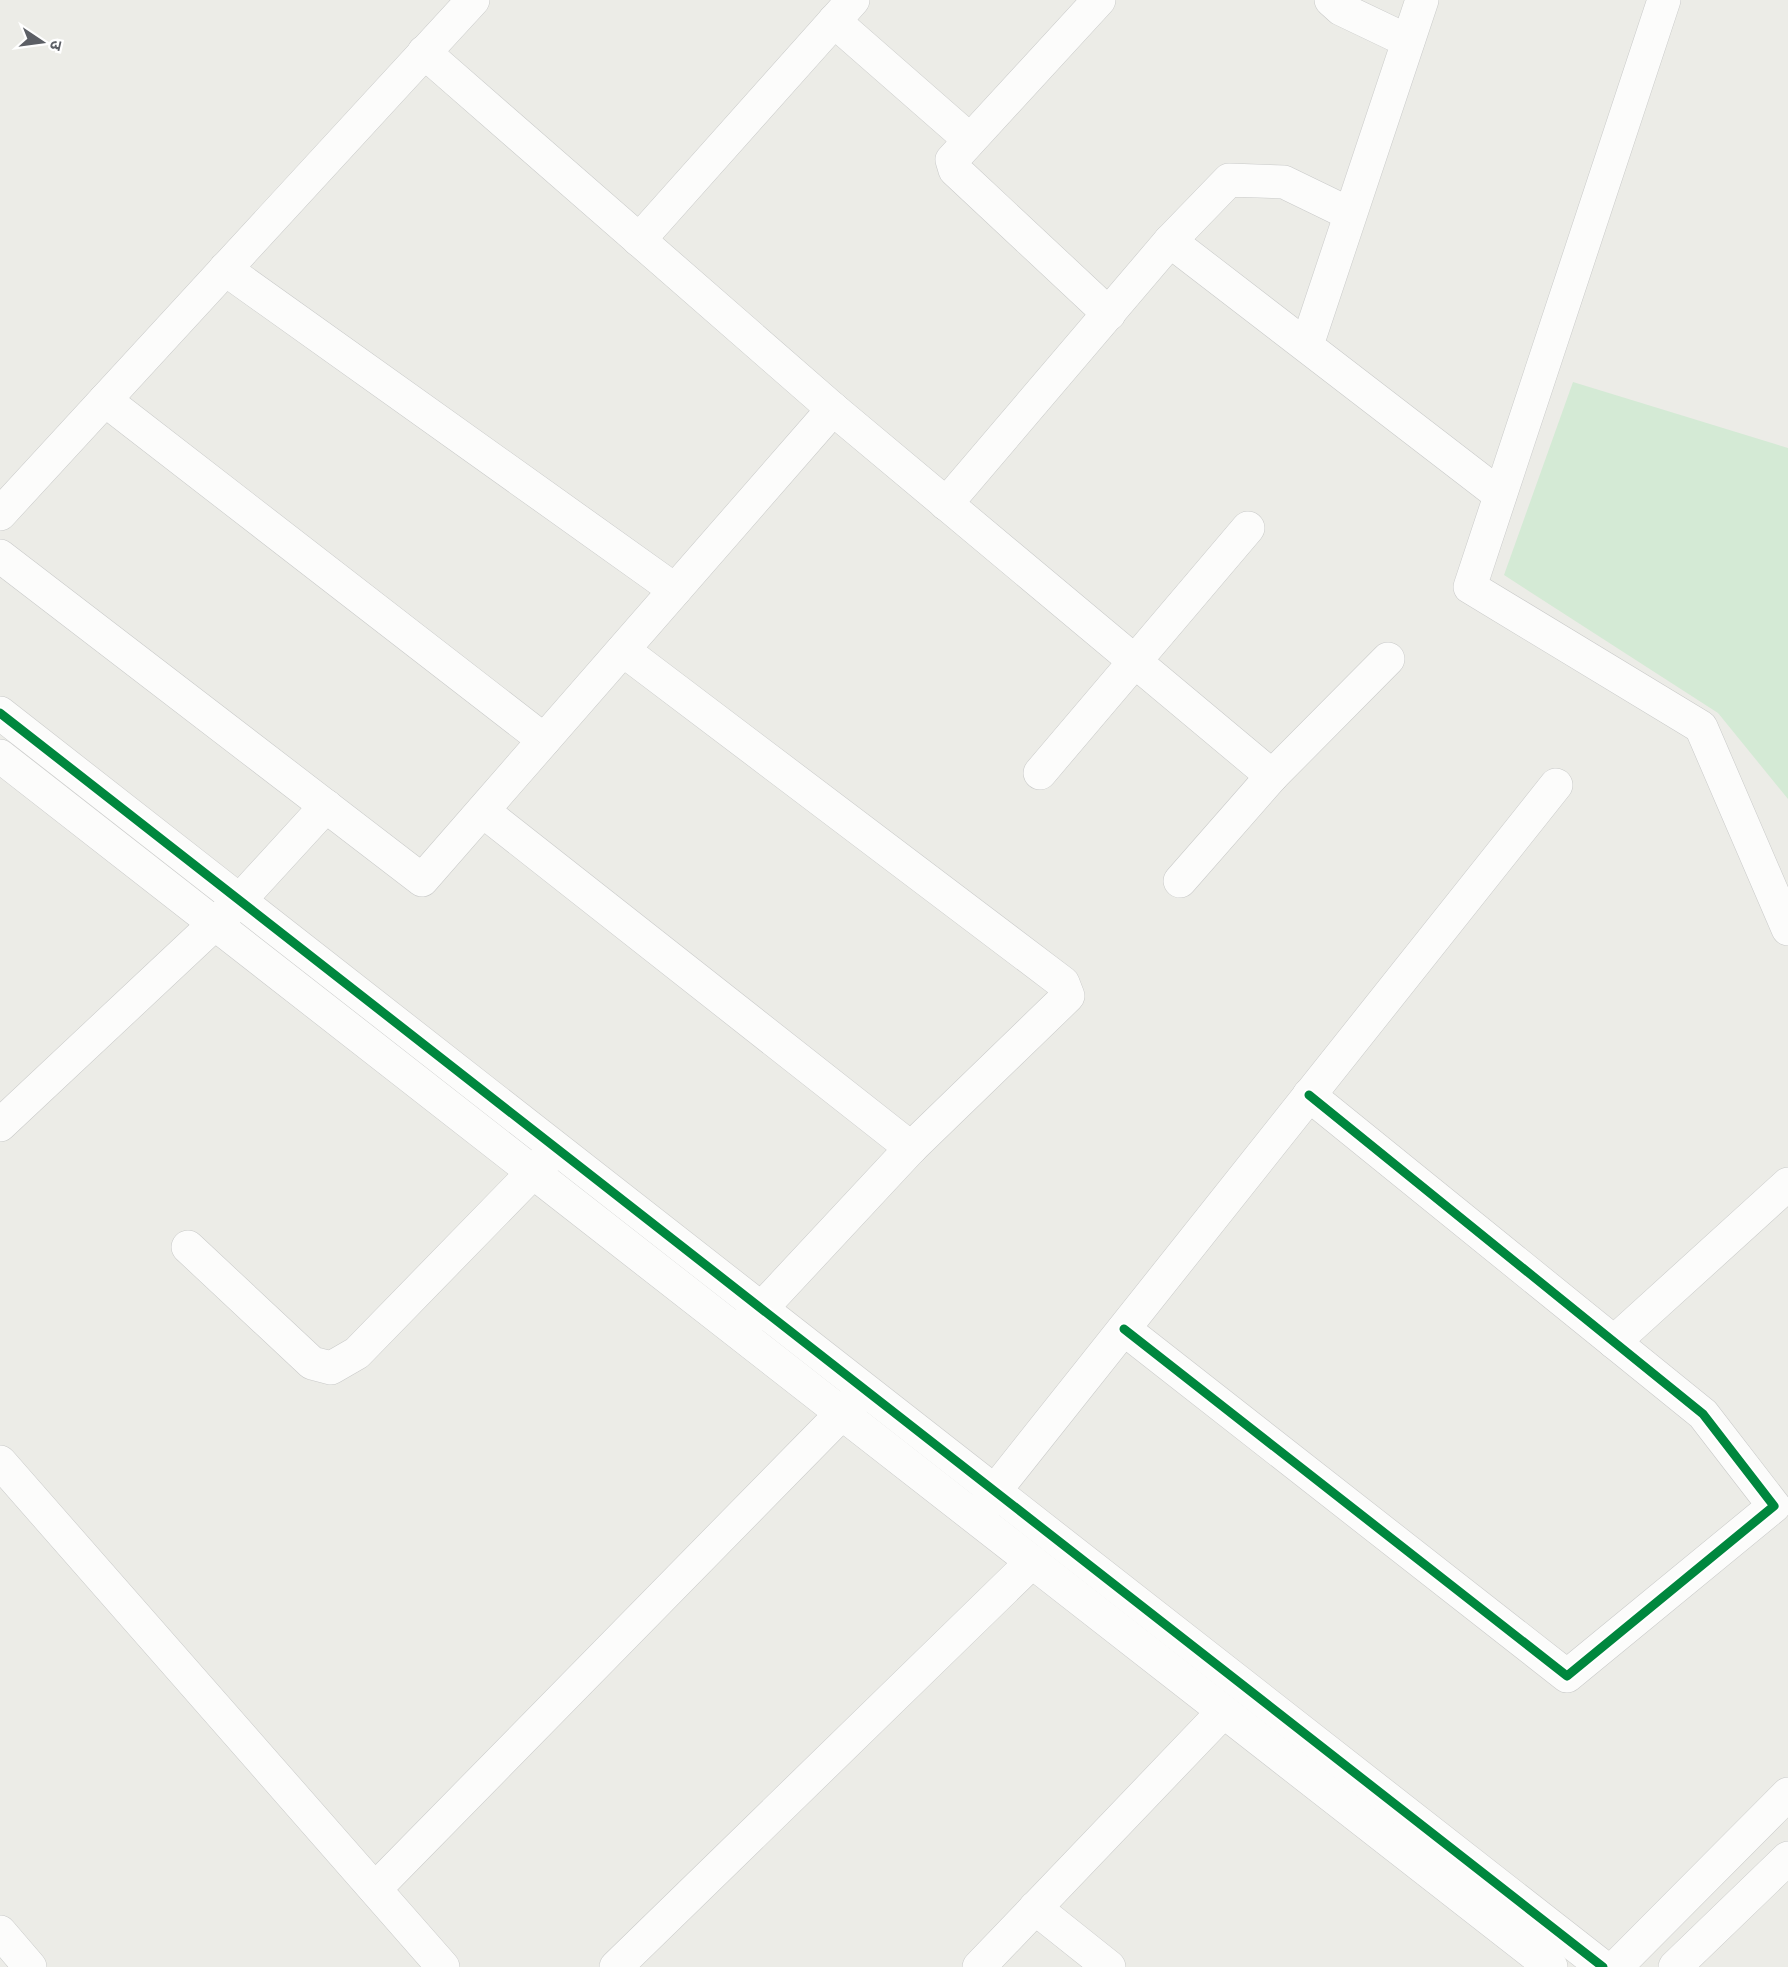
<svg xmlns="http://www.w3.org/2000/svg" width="1788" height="1967" viewBox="0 0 1788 1967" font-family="'Open Sans','Noto Sans Devanagari',sans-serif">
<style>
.green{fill:#d4ead5}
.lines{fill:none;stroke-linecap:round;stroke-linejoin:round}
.minor-casing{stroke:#c9cac9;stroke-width:34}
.minor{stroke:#fcfcfb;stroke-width:33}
.cycleway-casing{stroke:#fff;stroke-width:13}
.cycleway{stroke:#00873e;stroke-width:9}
</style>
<rect width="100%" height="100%" fill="#ecece7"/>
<polygon class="green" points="1573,382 1788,448 1788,799 1718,713 1504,575"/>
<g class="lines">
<defs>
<g id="minor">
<polyline points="1099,0 952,160 955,170 1109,314"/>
<polyline points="1331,0 1341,9 1408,41"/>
<polyline points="1664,0 1470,587 1701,727 1788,929"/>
<polyline points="834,21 970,140"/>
<polyline points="424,52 833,409 1272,776"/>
<polyline points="639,240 853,0"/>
<polyline points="1170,241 1500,495"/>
<polyline points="225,269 675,590"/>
<polyline points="1307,345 1422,0"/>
<polyline points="105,400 544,740"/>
<polyline points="946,504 1170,241 1229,180 1284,182 1350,214"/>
<polyline points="0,514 473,0"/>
<polyline points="0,556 422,880 833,409"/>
<polyline points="623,650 1063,983 1068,996 911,1148 760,1310 744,1325"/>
<polyline points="0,713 1603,1967"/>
<polyline points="0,756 1551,1967"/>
<polyline points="1040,773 1248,528"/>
<polyline points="483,811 911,1148"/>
<polyline points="1180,881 1272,776 1388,659"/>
<polyline points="0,1125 239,901 326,806"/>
<polyline points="188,1247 312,1363 331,1368 357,1353 548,1157"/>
<polyline points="1124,1329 1567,1676 1774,1506 1703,1414 1309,1095"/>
<polyline points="1614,1342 1788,1184"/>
<polyline points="0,1462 443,1967"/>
<polyline points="982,1510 994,1492 1556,785"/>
<polyline points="375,1889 857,1398"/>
<polyline points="1035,1908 1109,1967"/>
<polyline points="0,1932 30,1967"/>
<polyline points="616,1967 1032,1562"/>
<polyline points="979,1967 1223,1712"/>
<polyline points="1616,1967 1788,1794"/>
<polyline points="1675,1967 1788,1858"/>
</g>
</defs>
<use href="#minor" class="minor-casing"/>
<use href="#minor" class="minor"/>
<defs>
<g id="cycleway">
<polyline points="0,713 1603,1967"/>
<polyline points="1124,1329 1567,1676 1774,1506 1703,1414 1309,1095"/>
</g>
</defs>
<use href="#cycleway" class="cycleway-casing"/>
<use href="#cycleway" class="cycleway"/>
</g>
<g transform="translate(42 42) rotate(103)" stroke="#ffffff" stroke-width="4.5" paint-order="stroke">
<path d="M0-4.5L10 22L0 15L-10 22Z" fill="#5c5f65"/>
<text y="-9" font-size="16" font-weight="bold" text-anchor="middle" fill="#5c5f65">उ</text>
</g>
</svg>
